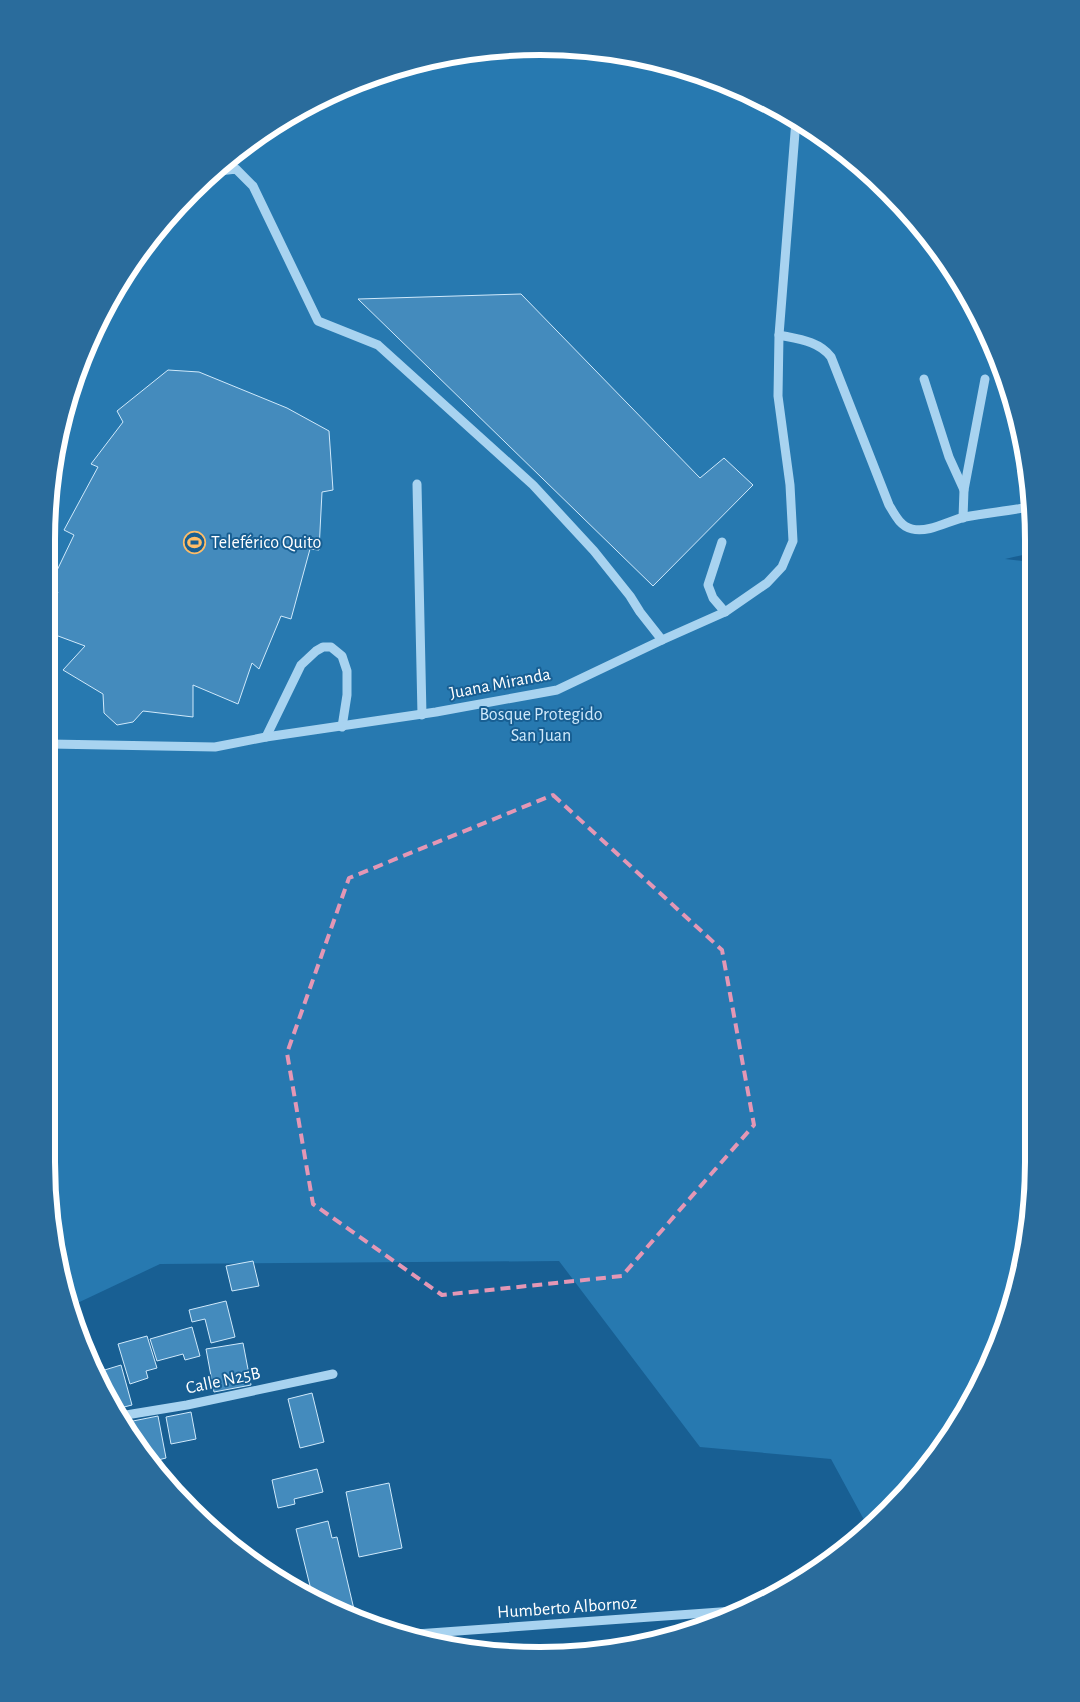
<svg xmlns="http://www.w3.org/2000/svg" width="1080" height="1702" viewBox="0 0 1080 1702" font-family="'Alegreya Sans',sans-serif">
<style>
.green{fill:#2779b0}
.building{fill:#448bbd;stroke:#cfe9fb}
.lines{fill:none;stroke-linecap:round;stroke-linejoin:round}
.minor{stroke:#a8d3f0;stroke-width:9}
.marked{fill:none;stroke:#e497b5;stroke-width:4;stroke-dasharray:10 6;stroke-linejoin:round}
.labels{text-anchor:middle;stroke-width:4;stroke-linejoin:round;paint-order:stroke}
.poi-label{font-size:18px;fill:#fff;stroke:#185f93;text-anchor:start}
.street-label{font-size:18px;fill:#fff;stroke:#185f93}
.park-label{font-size:18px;fill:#cfe9fb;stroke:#185f93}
.rim{fill:none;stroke:#fff;stroke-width:6}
</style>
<rect width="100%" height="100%" fill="#185f93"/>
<polygon class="green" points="573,47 668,63 759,97 841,148 932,239 983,321 1017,412 1033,507 1032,553 1005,559 1032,562 1030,1226 996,1351 932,1463 869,1529 831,1459 700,1447 559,1261 160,1264 69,1307 51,1227 50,476 84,351 148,239 215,169 293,112 382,72 476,50"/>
<g class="building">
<polygon points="521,294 700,478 724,458 753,485 653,586 358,299"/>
<polygon points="168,370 199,372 287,408 329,431 333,490 322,492 319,550 310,549 291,619 281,616 259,669 252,663 238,704 193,685 193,717 143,711 133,722 117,725 104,713 103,694 63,670 85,646 50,633 50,606 58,592 50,591 50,585 74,535 64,530 98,467 91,464 123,422 117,411"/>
<polygon points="253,1261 259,1286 232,1291 226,1266"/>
<polygon points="226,1301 235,1337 211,1343 205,1319 192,1322 189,1310"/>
<polygon points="192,1327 200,1356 185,1360 183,1354 157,1361 150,1339"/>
<polygon points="147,1336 157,1368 146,1371 148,1378 130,1384 118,1344"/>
<polygon points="243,1343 251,1385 214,1392 206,1349"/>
<polygon points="121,1365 132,1405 116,1409 98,1372"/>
<polygon points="312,1393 324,1442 300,1448 288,1399"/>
<polygon points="191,1412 196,1439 171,1444 166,1417"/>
<polygon points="158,1416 166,1458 150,1462 130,1437 123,1423"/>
<polygon points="317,1469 323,1492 294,1499 295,1504 278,1508 272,1480"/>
<polygon points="389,1483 402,1548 359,1557 346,1492"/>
<polygon points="328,1521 332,1538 337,1537 356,1618 313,1598 296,1529"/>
</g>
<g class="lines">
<g class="minor">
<polyline points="211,172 236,169 253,186 318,321 378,345 533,485 594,551 630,596 640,612 662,640"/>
<path d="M779,335c19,4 40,6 52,22l58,148c6,10 11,21 23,24 17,4 36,-8 53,-12 21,-4 43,-6 64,-10l3,-3"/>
<polyline points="924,379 949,457 964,490"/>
<polyline points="417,484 422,715"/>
<polyline points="963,518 964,490 985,379"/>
<polyline points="722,542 708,585 713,598 725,612"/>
<polyline points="266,737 301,665 316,651 323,647 331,647 342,656 347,671 347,695 342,727"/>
<polyline points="50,744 215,747 266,737 436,712 557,690 662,640 725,612 767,583 782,567 793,541 790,485 778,396 779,335 796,120"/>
<polyline points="120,1416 187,1405 333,1374"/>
<polyline points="402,1635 734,1611"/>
</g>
</g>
<path class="marked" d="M553,795l169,155 32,175 -132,151 -180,19 -129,-91 -26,-151 62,-175z"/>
<defs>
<symbol id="stadium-ring" viewBox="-11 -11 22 22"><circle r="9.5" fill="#185f93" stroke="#ffbd67" stroke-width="1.5"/><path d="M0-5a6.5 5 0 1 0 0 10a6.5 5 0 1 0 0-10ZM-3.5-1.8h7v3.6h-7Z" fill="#ffbd67"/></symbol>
</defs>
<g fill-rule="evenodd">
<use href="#stadium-ring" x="182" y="530" width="25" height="25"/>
</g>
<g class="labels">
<g class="poi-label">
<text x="211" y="548">Teleférico Quito</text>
</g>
<g class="street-label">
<text transform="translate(500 683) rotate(-11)" y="6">Juana Miranda</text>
<text transform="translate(223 1380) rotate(-12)" y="6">Calle N25B</text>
<text transform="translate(567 1607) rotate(-4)" y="6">Humberto Albornoz</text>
</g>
<g class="park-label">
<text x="541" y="720">Bosque Protegido<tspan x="541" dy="21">San Juan</tspan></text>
</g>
</g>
<path d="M0 0H1080V1702H0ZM540 55H540A485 485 0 0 1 1025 540V1162A485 485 0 0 1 540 1647H540A485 485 0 0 1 55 1162V540A485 485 0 0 1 540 55Z" fill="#2a6c9c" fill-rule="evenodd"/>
<path class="rim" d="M540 55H540A485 485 0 0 1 1025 540V1162A485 485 0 0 1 540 1647H540A485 485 0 0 1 55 1162V540A485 485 0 0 1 540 55Z"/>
</svg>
